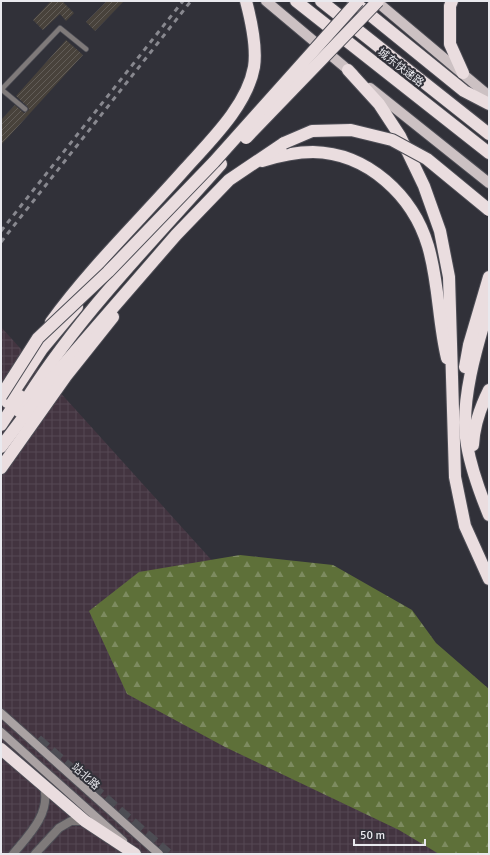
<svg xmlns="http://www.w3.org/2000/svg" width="490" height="855" viewBox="0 0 490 855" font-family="Signika,'Noto Sans SC',sans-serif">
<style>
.industrial{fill:url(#industrial-grid)}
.forest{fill:url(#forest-firs)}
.building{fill:url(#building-hatch)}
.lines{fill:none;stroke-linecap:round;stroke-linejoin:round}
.highway-tunnel{stroke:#4d4d54;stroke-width:12;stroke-dasharray:12 6;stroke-linecap:butt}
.lane-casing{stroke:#4e4e56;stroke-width:6}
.street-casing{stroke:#4e4e56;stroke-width:10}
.secondary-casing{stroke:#4e4e56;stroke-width:10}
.primary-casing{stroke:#4e4e56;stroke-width:12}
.highway-casing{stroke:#4e4e56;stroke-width:14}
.lane{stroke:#7f7a7a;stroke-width:4.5}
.street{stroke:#7f7a7a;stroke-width:8}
.secondary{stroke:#aaa2a3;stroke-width:8}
.primary{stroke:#ccc1c3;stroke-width:10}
.highway{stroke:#eadddf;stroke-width:12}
.rail{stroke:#88888f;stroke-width:3;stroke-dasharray:5 5;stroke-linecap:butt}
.highway-bridge-casing{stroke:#4e4e56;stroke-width:14;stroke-linecap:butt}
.highway-bridge{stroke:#eadddf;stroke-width:12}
.labels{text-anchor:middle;stroke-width:4;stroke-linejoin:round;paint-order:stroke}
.street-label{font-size:11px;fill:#e9e9ee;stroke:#313139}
</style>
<defs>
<pattern id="industrial-grid" width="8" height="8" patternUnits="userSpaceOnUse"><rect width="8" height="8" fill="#433440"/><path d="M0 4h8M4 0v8" fill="none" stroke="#554853"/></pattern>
<pattern id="forest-firs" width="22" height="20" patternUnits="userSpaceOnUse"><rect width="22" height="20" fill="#5e7039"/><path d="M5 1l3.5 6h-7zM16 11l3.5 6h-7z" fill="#7d8b60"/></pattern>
<pattern id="building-hatch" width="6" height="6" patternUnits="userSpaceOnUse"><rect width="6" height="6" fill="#48423b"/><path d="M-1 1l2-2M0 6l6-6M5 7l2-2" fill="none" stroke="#625d58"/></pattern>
</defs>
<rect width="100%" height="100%" fill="#313139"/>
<polygon class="industrial" points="1,327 477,854 1,854"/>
<polygon class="forest" points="240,555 333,565 412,610 436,643 489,689 489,854 439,854 399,830 225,747 127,694 89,611 139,572"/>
<g class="building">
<polygon points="51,1 62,1 74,13 66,21 60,14 43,30 33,20"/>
<polygon points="107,1 124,1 95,31 86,22"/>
<polygon points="66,40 83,55 1,145 1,120 15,105 24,113 29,110 27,106 16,96"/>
</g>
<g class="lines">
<polyline class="highway-tunnel" points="37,740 167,854"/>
<defs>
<g id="lane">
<polyline points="1,89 25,109"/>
<polyline points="1,90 60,28 86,49"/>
</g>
<g id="street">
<path d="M13,854c16,-19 38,-41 31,-67"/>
<polyline points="35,854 59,828 71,821 85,821"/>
</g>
<g id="secondary">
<polyline points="1,713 159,854"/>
<polyline points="1,732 123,841"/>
</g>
<g id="primary">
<polyline points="266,1 353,74"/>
<polyline points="376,1 489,96"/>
<polyline points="370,88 489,183"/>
</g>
<g id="highway">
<polyline points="296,1 489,153"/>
<polyline points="321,1 489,134"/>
<polyline points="353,1 464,91 489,104"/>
<polyline points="452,1 450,6 450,44 463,73"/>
<polyline points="348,70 379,104 400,136 424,186 440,231 449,277 455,477 465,526 489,579"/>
<path d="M262,161c16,-5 34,-9 51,-9 55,1 100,44 115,94 11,37 10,75 19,112"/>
<path d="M489,306c-12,39 -30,98 -22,139 4,23 13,48 22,70"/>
<path d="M51,322c40,-55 89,-102 134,-153 25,-28 62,-63 69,-102 3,-19 -3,-47 -8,-66"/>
<polyline points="465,367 469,345 489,277"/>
<polyline points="7,402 42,349 77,307"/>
<path d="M19,411c55,-91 132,-168 202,-247"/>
<polyline points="1,425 20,396"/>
<path d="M473,445c1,-20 7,-37 16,-55"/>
<polyline points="1,447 59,370 176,235 229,180 284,143"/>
<polyline points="1,468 66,376 113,317"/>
<polyline points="1,749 85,821 135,854"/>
</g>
</defs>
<use href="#lane" class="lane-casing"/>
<use href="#street" class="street-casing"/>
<use href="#secondary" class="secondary-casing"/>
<use href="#primary" class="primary-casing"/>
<use href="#highway" class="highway-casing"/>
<use href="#lane" class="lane"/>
<use href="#street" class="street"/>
<use href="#secondary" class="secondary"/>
<use href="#primary" class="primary"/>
<use href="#highway" class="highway"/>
<g class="rail">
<polyline points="1,231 183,1"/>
<polyline points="1,242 191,1"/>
</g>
<defs>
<g id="highway-bridge">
<polyline points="246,138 378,1"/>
<polyline points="284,143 312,131 351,130 392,140 427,159 489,210"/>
<polyline points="1,396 38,338 108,272 214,162 358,1"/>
</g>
</defs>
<use href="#highway-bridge" class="highway-bridge-casing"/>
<use href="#highway-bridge" class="highway-bridge"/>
</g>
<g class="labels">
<g class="street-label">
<text transform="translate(401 67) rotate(38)" y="4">城东快速路</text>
<text transform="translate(86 776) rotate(42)" y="4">站北路</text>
</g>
</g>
<rect width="490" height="855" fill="none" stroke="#e9e9ee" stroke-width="4"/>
<path d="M354 839v6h71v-6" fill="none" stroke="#e9e9ee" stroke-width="2"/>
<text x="360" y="839" font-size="12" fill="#e9e9ee" stroke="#313139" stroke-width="3" paint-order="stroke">50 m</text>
</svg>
